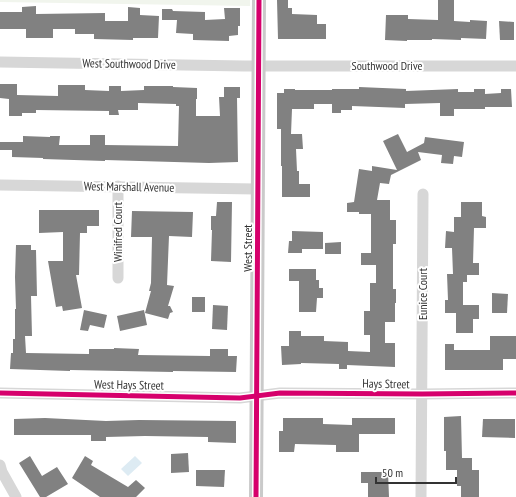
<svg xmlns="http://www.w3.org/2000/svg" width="516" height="497" viewBox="0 0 516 497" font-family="'PT Sans Narrow',sans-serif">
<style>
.green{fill:#f1f5ed}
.water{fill:#ddebf3}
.building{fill:#818181}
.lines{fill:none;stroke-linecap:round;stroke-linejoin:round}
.minor{stroke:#d7d7d7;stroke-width:11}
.major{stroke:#cacaca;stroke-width:14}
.cycleway-casing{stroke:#fff;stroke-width:8}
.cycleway{stroke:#d6006c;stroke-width:5}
.labels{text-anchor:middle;stroke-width:4;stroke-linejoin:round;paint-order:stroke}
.street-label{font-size:12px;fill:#333;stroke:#fff}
</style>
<rect width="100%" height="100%" fill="#fff"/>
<polygon class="green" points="0,0 250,0 250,6 0,2"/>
<polygon class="water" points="135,456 142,463 128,476 121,469"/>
<g class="building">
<polygon points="277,0 288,0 288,8 292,8 292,14 317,15 317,24 326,24 326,39 278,39"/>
<polygon points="438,0 454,0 454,21 470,22 470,20 487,21 486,39 461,38 461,40 432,39 432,40 407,40 407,41 385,40 386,15 408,15 408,19 438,20"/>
<polygon points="36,6 36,14 105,13 105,21 128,21 128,7 140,8 140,15 159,16 158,38 133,38 133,40 94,39 94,34 75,34 75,29 53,29 53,38 26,38 26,29 0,29 0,12 22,12 22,7"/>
<polygon points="224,8 240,8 240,26 238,26 238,35 229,36 229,41 193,40 193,34 176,33 177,20 162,20 162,9 172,9 173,11 205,12 205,20 225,19"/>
<polygon points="499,21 514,22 514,40 500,40"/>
<polygon points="0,84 17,84 17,95 58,96 58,85 85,85 85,90 109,91 109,86 121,86 121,91 144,90 144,86 173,86 173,87 197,88 197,99 196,99 196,116 220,116 219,97 224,97 224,87 240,87 240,98 237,98 238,162 209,163 105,160 105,161 43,159 43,158 12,157 12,150 0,150 0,142 23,142 23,136 50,137 50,136 60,136 59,145 90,145 90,135 105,135 105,145 178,146 179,106 176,106 176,104 138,103 138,110 118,110 119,115 109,115 109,111 36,110 36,113 22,113 22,116 9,116 9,99 0,98"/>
<polygon points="359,87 406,89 406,91 458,89 458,92 474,92 474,89 485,89 485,94 501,93 501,89 511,89 512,107 485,107 485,109 454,109 454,116 440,116 440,103 405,104 405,108 352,106 352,110 341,110 341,113 332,113 332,104 314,104 314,109 292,109 291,134 302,134 303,149 296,149 297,171 299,171 299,184 310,184 310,197 282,197 282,166 281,166 281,129 277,129 277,93 284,93 284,89 295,89 295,90 332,90 332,89 359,89"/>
<polygon points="398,134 407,152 424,143 425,137 464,142 462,157 454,156 453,164 441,163 442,155 418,152 421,160 391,175 389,184 380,183 377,200 390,200 390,220 396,220 396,244 393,244 393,289 396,289 396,303 395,303 395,322 385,322 385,343 395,343 395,367 347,365 347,369 339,369 339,364 301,363 301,364 282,365 281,346 289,346 289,331 301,331 301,336 324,336 324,341 348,342 348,351 370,352 370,335 364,335 364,311 370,311 370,283 376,283 376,265 361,265 361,253 371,253 371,214 359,214 359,212 347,212 347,203 354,202 359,169 372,171 372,166 397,170 383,141"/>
<polygon points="217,202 232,202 231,262 211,261 212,230 211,230 211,216 216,216"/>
<polygon points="461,202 482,202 482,216 486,217 486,228 474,228 473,263 479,263 479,275 467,275 467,282 463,282 463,305 479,305 479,319 473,319 473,333 456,333 456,313 445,313 445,300 448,300 447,274 453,274 452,248 445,248 446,231 454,232 454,217 461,217"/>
<polygon points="39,210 99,210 99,226 87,226 87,233 80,233 79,275 76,275 82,308 63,311 62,306 56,307 48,261 63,261 63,232 39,233"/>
<polygon points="132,211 193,212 192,237 169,236 167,285 174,286 168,306 170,306 173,312 170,313 168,319 145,313 151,291 149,291 151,283 152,237 131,237"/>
<polygon points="292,231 323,232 323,249 302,249 302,253 288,253 289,241 292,241"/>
<polygon points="341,242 341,254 325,254 325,243"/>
<polygon points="16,245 31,245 31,250 36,250 37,296 31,296 32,336 25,336 26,353 89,354 89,349 114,349 114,348 139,349 138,355 210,356 210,349 228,349 228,356 237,356 236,372 173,371 173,372 70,370 70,371 10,369 11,353 13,353 13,339 15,339 15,309 16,309 15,277"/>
<polygon points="289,269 316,269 316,280 319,280 319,288 323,288 323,298 317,298 316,312 299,312 299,281 289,281"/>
<polygon points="492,293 508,294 507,313 492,313"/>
<rect x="192" y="297" width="13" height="15"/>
<polygon points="213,305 228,306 227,330 212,329"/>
<polygon points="84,310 107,315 104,328 90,325 88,331 80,330"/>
<polygon points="144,310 147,325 120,331 117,316"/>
<polygon points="490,336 516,336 516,359 503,359 503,370 445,370 445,344 454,344 454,350 490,350"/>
<polygon points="461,416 462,458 472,458 472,470 479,470 479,497 461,497 461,486 457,486 457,470 446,470 446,451 444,451 444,417"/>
<polygon points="45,418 106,421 139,420 236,421 236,443 208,442 208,437 145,436 106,437 106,441 91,441 91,435 14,435 14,419"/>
<polygon points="283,418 323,418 323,424 352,425 352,418 395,418 395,434 359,434 359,452 336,452 336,445 295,444 294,452 279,452 279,431 283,431"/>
<polygon points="483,419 515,419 515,438 482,437"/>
<polygon points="188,453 189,472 171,473 171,454"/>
<polygon points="30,456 42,476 57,467 68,484 46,497 40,497 19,463"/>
<polygon points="85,456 93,461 91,465 128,487 136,480 145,488 136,497 100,497 72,478"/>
<polygon points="196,470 225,470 224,487 196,486"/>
<polygon points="361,472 388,472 389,497 368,497 368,483 361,483"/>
</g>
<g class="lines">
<g class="minor">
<polyline points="0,62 244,66 516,66"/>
<polyline points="0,185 258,189"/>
<polyline points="118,278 118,186"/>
<polyline points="0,393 240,398 280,393 422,394 516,393"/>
<polyline points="0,465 2,472 16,497"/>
<polyline points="421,497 423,194"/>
</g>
<polyline class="major" points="256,497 259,0"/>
<defs>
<g id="cycleway">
<polyline points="0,393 240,398 280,393 422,394 516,393"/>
<polyline points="256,497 259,0"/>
</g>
</defs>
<use href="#cycleway" class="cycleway-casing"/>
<use href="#cycleway" class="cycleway"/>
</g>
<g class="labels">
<g class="street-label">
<text transform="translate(129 64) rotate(1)" y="4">West Southwood Drive</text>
<text x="387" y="70">Southwood Drive</text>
<text transform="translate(129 187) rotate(1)" y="4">West Marshall Avenue</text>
<text transform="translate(118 232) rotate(-90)" y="4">Winifred Court</text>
<text transform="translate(248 248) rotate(-90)" y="4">West Street</text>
<text transform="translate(423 294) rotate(-90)" y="4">Eunice Court</text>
<text transform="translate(386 384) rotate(1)" y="4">Hays Street</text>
<text transform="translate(129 385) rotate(1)" y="4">West Hays Street</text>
</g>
</g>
<path d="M376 477v6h80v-6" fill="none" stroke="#333333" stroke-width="2"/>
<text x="382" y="477" font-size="12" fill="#333333" stroke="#ffffff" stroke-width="3" paint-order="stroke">50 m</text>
</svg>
